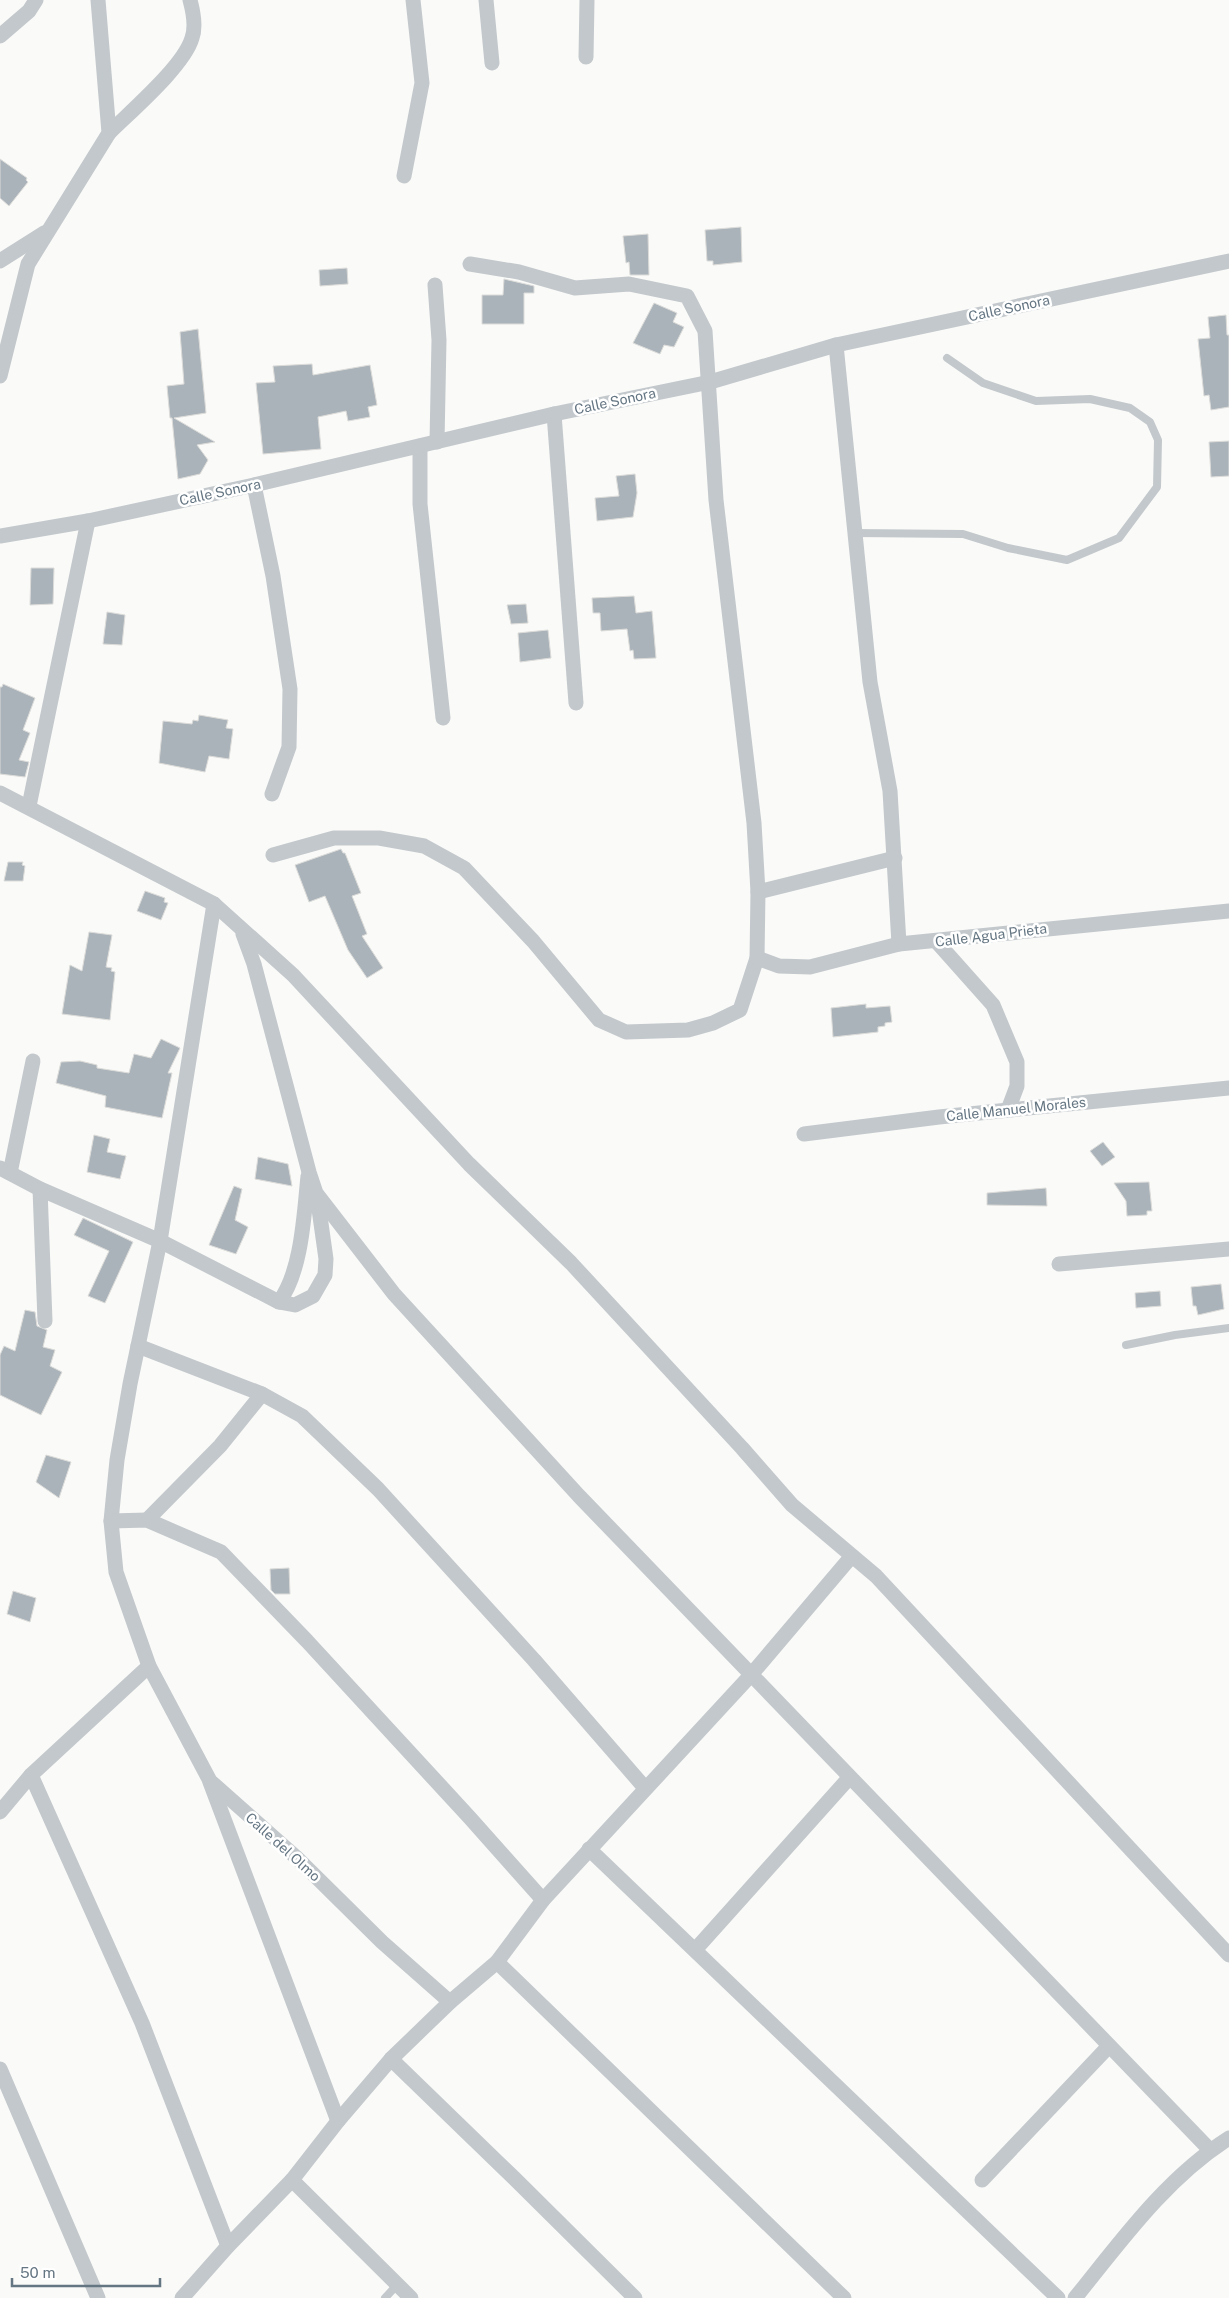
<svg xmlns="http://www.w3.org/2000/svg" width="1229" height="2298" viewBox="0 0 1229 2298" font-family="'Public Sans',sans-serif">
<style>
.building{fill:#aab3b9;stroke:#dcdcda}
.lines{fill:none;stroke-linecap:round;stroke-linejoin:round}
.lane{stroke:#c3c8cc;stroke-width:8}
.street{stroke:#c3c8cc;stroke-width:15}
.labels{text-anchor:middle;stroke-width:5;stroke-linejoin:round;paint-order:stroke}
.street-label{font-size:14px;fill:#657683;stroke:#fff}
</style>
<rect width="100%" height="100%" fill="#fafaf8"/>
<g class="building">
<polygon points="0,159 27,178 26,180 28,182 9,206 0,198"/>
<polygon points="741,227 742,262 713,265 713,261 707,261 705,230"/>
<polygon points="648,234 649,275 630,275 629,262 626,263 623,236"/>
<polygon points="347,268 348,284 320,286 319,270"/>
<polygon points="504,279 534,286 534,293 524,293 524,324 482,324 482,295 503,295"/>
<polygon points="654,303 677,313 673,322 684,327 674,347 664,345 660,354 633,343"/>
<polygon points="1226,315 1227,335 1229,335 1229,407 1211,410 1209,395 1204,396 1198,339 1210,338 1208,317"/>
<polygon points="198,329 206,413 174,418 215,442 197,445 208,460 200,474 178,479 172,418 170,418 167,386 184,384 180,332"/>
<polygon points="312,364 313,375 370,365 377,405 368,407 370,417 348,421 346,411 318,417 321,449 263,454 256,383 275,382 273,366"/>
<polygon points="1229,441 1229,476 1211,477 1209,442"/>
<polygon points="635,474 637,493 633,517 597,521 595,498 619,496 616,476"/>
<polygon points="31,568 54,568 53,604 30,605"/>
<polygon points="634,596 636,613 652,611 656,658 634,659 633,650 630,651 627,629 601,631 600,613 593,613 592,598"/>
<polygon points="526,604 528,623 511,624 507,605"/>
<polygon points="107,612 125,615 122,645 103,644"/>
<polygon points="548,630 551,658 520,662 518,633"/>
<polygon points="3,684 35,698 23,730 30,733 19,760 29,762 25,777 0,774 0,687 2,687"/>
<polygon points="199,715 228,720 226,728 233,729 229,759 209,756 205,772 159,763 163,721 192,724 193,720 198,721"/>
<polygon points="341,849 343,853 345,853 361,893 352,896 367,934 362,936 383,968 367,978 348,950 325,896 309,902 295,865"/>
<polygon points="8,862 23,862 22,865 25,866 23,881 4,881"/>
<polygon points="145,891 165,898 164,902 168,903 161,920 137,911"/>
<polygon points="89,932 112,935 106,967 112,968 111,971 115,972 110,1020 62,1014 70,965 82,971"/>
<polygon points="866,1004 866,1008 890,1006 892,1022 885,1023 885,1026 878,1027 878,1032 833,1037 831,1008"/>
<polygon points="161,1039 180,1048 168,1073 172,1073 162,1118 105,1107 106,1096 56,1083 61,1062 80,1061 97,1065 97,1068 129,1073 134,1054 151,1058"/>
<polygon points="94,1135 110,1139 107,1152 126,1156 120,1179 87,1172"/>
<polygon points="1103,1142 1115,1157 1102,1166 1090,1151"/>
<polygon points="258,1157 288,1164 292,1186 255,1179"/>
<polygon points="1149,1182 1152,1211 1147,1211 1147,1215 1127,1216 1126,1201 1114,1183"/>
<polygon points="234,1186 242,1189 235,1220 248,1227 236,1254 209,1245"/>
<polygon points="1046,1188 1047,1206 987,1205 987,1193"/>
<polygon points="83,1218 133,1242 105,1303 88,1296 109,1251 74,1235"/>
<polygon points="1221,1284 1224,1309 1198,1315 1196,1306 1193,1306 1191,1287"/>
<polygon points="1160,1291 1161,1306 1136,1308 1135,1293"/>
<polygon points="25,1310 35,1312 37,1326 47,1330 43,1347 55,1350 50,1366 62,1372 41,1415 0,1395 0,1355 4,1346 15,1351"/>
<polygon points="46,1455 71,1462 59,1498 36,1482"/>
<polygon points="289,1568 290,1594 275,1594 271,1590 270,1569"/>
<polygon points="13,1591 36,1598 30,1622 7,1614"/>
</g>
<g class="lines">
<g class="lane">
<polyline points="855,533 963,534 1008,548 1067,560 1119,538 1157,487 1158,440 1150,422 1130,408 1090,399 1036,401 983,383 947,358"/>
<polyline points="1126,1345 1175,1335 1229,1328"/>
<polyline points="385,2298 397,2285"/>
</g>
<g class="street">
<polyline points="486,0 492,63"/>
<polyline points="0,36 29,11 36,0"/>
<polyline points="586,57 587,0"/>
<path d="M109,133c22,-22 75,-67 83,-95 4,-11 1,-27 -2,-38"/>
<polyline points="404,176 422,83 413,0"/>
<polyline points="0,261 44,233"/>
<polyline points="435,285 439,340 437,442"/>
<polyline points="836,345 870,682 890,791 899,944"/>
<polyline points="0,376 28,264 109,133 98,0"/>
<polyline points="554,414 576,703"/>
<polyline points="420,446 420,504 443,718"/>
<polyline points="254,485 273,576 290,689 289,747 272,794"/>
<polyline points="0,536 88,521 254,485 554,414 710,382 836,345 1229,261"/>
<polyline points="0,793 214,904 293,975 469,1164 571,1263 742,1448 792,1505 876,1576 1229,1955"/>
<polyline points="29,806 88,521"/>
<polyline points="273,855 334,838 379,838 424,846 464,868 533,941 599,1020 626,1032 688,1030 713,1023 740,1010 757,958 758,892 754,823 716,500 705,331 687,296 629,284 575,288 519,272 470,264"/>
<polyline points="758,892 895,858"/>
<polyline points="214,904 160,1241 130,1384 117,1460 111,1521 116,1572 149,1666 210,1781 297,1858 382,1942 450,2002"/>
<polyline points="243,934 254,964 309,1172 316,1193 394,1294 579,1496 1210,2150"/>
<polyline points="936,941 993,1005 1017,1062 1017,1086 1008,1110"/>
<polyline points="757,958 779,966 810,967 899,944 1229,911"/>
<polyline points="804,1134 939,1117 1229,1088"/>
<polyline points="0,1168 40,1189 160,1241 279,1302 295,1305 313,1296 325,1275 326,1259 317,1195"/>
<polyline points="10,1173 33,1061"/>
<polyline points="40,1189 45,1321"/>
<polyline points="1059,1264 1229,1249"/>
<path d="M279,1302c23,-31 25,-88 29,-126"/>
<polyline points="138,1346 262,1394 302,1416 378,1489 534,1660 645,1788"/>
<polyline points="147,1520 220,1446 262,1394"/>
<polyline points="111,1521 147,1520 221,1552 307,1641 470,1818 543,1900"/>
<polyline points="31,1775 142,2023 228,2246"/>
<polyline points="210,1782 338,2121"/>
<polyline points="0,1812 31,1775 149,1666"/>
<polyline points="589,1849 1058,2298"/>
<polyline points="695,1950 849,1778"/>
<polyline points="497,1962 844,2298"/>
<polyline points="391,2059 514,2178 635,2298"/>
<polyline points="0,2069 98,2298"/>
<polyline points="292,2180 411,2298"/>
<polyline points="982,2180 1109,2046"/>
<polyline points="182,2298 228,2246 292,2180 338,2121 391,2059 450,2002 497,1962 543,1900 750,1676 851,1557"/>
<path d="M1075,2298c46,-57 91,-120 154,-160"/>
</g>
</g>
<g class="labels">
<g class="street-label">
<text transform="translate(1009 308) rotate(-12)" y="5">Calle Sonora</text>
<text transform="translate(615 401) rotate(-12)" y="5">Calle Sonora</text>
<text transform="translate(220 492) rotate(-12)" y="5">Calle Sonora</text>
<text transform="translate(991 935) rotate(-7)" y="5">Calle Agua Prieta</text>
<text transform="translate(1016 1109) rotate(-6)" y="5">Calle Manuel Morales</text>
<text transform="translate(283 1847) rotate(42)" y="5">Calle del Olmo</text>
</g>
</g>
<path d="M12 2278v8h148v-8" fill="none" stroke="#657683" stroke-width="2.5"/>
<text x="20" y="2278" font-size="15" fill="#657683" stroke="#ffffff" stroke-width="4" paint-order="stroke">50 m</text>
</svg>
